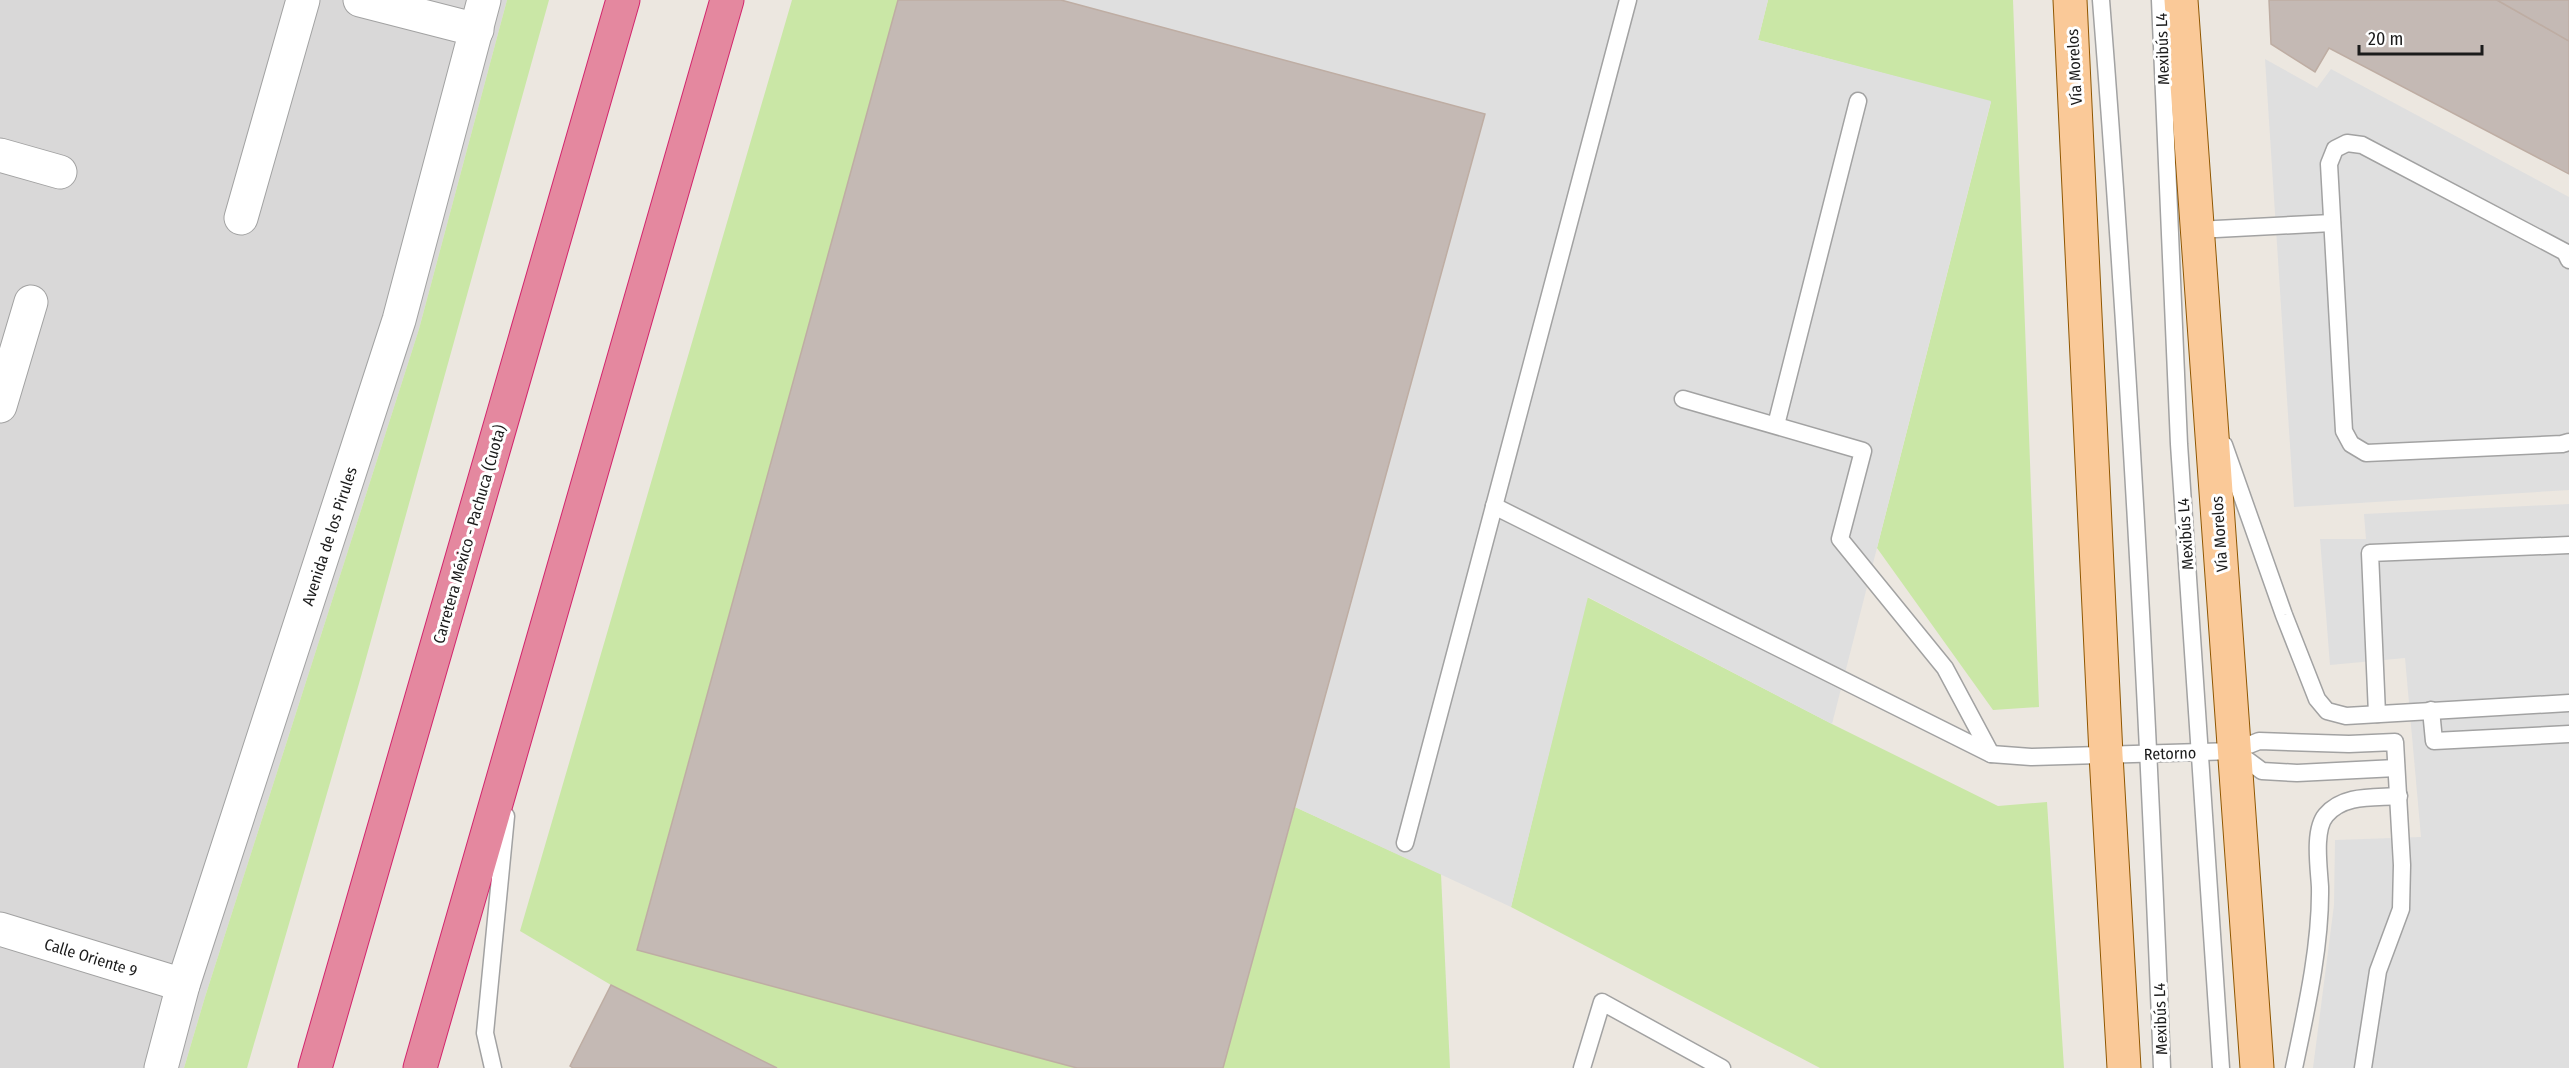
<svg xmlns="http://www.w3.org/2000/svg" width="2569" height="1068" viewBox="0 0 2569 1068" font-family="'Fira Sans Condensed',sans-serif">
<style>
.residential{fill:#d9d8d8}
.grass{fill:#cae7a6}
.parking{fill:#dfdfdf}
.building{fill:#c4b9b4;stroke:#beada3;stroke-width:1.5}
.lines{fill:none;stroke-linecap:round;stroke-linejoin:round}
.lane-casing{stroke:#a2a2a2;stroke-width:19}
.street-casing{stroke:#a2a2a2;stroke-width:35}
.primary-casing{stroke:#8f5702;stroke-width:35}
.highway-casing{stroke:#d2266d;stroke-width:35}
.lane{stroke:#fff;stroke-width:16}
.street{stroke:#fff;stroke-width:33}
.primary{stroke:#fac998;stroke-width:33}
.highway{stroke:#e4889f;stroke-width:33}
.labels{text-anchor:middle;stroke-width:6;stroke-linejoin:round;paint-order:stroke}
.street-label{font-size:16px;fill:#1b1b1b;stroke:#fff}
</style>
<rect width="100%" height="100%" fill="#ece7e0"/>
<polygon class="residential" points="0,0 507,0 419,329 205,997 184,1068 0,1068"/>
<g class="grass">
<polygon points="507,0 549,0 360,680 247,1068 184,1068 205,997 419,329"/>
<polygon points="792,0 898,0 637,949 1077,1068 777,1068 611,985 520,931"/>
<polygon points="1768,0 2013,0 2039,707 1993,710 1877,548 1991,102 1758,40"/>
<polygon points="1587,597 1832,724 1998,806 2047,802 2064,1068 1820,1068 1511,907"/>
<polygon points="1295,807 1441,874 1450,1068 1223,1068"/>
</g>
<g class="parking">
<polygon points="1061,0 1768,0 1758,40 1991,101 1832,724 1588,597 1511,907 1295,807 1485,115"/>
<polygon points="2265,59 2317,88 2331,69 2569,197 2569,490 2294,507"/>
<polygon points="2569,504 2569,1068 2313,1068 2334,905 2335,840 2421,837 2405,658 2330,665 2320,539 2366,539 2364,514"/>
</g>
<g class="building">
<polygon points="898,0 1061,0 1485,114 1223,1068 1077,1068 637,950"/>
<polygon points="2269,0 2497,0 2569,41 2569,174 2329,48 2315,72 2271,44"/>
<polygon points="2497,0 2569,0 2569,41"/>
<polygon points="611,985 777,1068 573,1068 570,1066"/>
</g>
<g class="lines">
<defs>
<g id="lane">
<path d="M2101,0c28,355 47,712 61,1068"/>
<polyline points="2160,0 2179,444 2221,1068"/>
<polyline points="2197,230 2332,223"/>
<polyline points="2569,260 2565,252 2362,145 2347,143 2335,149 2329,164 2344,431 2351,444 2366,453 2562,444 2569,442"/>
<polyline points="1683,399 1863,451 1840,539 1945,668 1991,754"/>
<polyline points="1776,425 1858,101"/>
<polyline points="2224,445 2284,615 2317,699 2327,711 2346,716 2569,703"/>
<polyline points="1494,506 1991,754 2031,757 2201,752 2234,751 2259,741 2349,744 2395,742 2402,865 2401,909 2378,971 2363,1068"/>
<polyline points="2431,710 2434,741 2569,734"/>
<polyline points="2377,714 2370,553 2569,545"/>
<polyline points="2235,751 2262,771 2297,773 2396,768"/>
<polyline points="1405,843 1628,0"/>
<polyline points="493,1068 485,1033 506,816"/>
<polyline points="1582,1068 1602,1002 1722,1068"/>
<path d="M2294,1068c12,-57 27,-123 26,-181 -1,-19 -7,-57 6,-72 18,-21 48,-17 73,-19"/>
</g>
<g id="street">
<polyline points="360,0 477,30"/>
<polyline points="0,155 60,172"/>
<polyline points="241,218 303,0"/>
<polyline points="0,406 31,302"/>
<polyline points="0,929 183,985"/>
<polyline points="161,1068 183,985 399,320 484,0"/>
</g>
<g id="primary">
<polyline points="2070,0 2106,755 2124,1068"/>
<polyline points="2181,0 2257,1068"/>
</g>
<g id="highway">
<polyline points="315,1068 623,0"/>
<polyline points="420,1068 727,0"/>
</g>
</defs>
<use href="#lane" class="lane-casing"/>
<use href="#street" class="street-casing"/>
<use href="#primary" class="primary-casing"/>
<use href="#highway" class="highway-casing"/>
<use href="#lane" class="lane"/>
<use href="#street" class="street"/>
<use href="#primary" class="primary"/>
<use href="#highway" class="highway"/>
</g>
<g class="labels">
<g class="street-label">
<text transform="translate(2162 49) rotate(-92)" y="6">Mexibús L4</text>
<text transform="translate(2074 67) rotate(-93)" y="6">Vía Morelos</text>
<text transform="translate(469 534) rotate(-74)" y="6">Carretera México - Pachuca (Cuota)</text>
<text transform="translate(2185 534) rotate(-94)" y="6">Mexibús L4</text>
<text transform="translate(2219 534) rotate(-94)" y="6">Vía Morelos</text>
<text transform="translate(329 536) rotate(-72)" y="6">Avenida de los Pirules</text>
<text transform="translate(2170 753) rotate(-2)" y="6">Retorno</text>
<text transform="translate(91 957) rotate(17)" y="6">Calle Oriente 9</text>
<text transform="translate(2160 1019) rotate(-92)" y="6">Mexibús L4</text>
</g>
</g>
<path d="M2359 45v9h123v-9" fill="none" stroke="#1b1b1b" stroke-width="3"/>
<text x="2368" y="45" font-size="18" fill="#1b1b1b" stroke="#ffffff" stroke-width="4.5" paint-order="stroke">20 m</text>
</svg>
